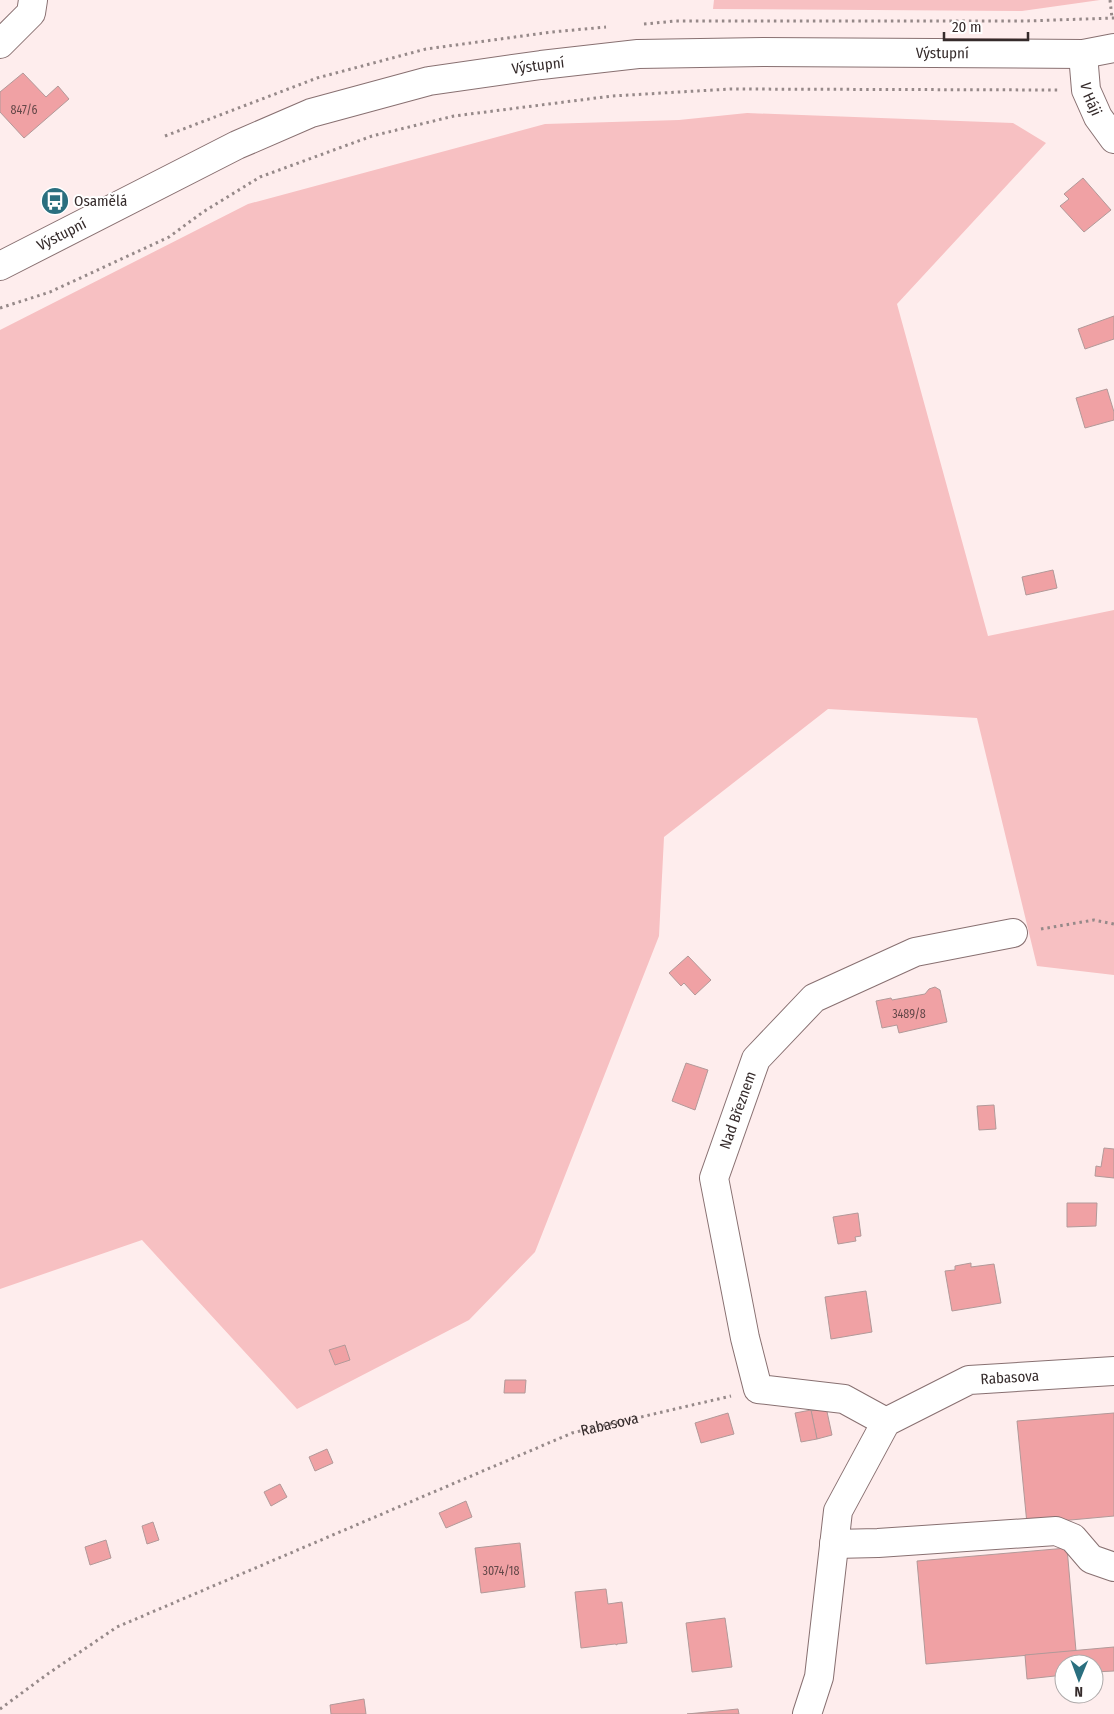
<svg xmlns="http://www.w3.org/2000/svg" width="1114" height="1714" viewBox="0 0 1114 1714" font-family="'Fira Sans Condensed',sans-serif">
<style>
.green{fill:#f7c0c2}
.building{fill:#f0a1a4;stroke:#b29999}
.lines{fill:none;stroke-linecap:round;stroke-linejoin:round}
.minor-casing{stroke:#887071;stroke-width:30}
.path{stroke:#968989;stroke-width:3;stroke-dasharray:2.5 4;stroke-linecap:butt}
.minor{stroke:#fff;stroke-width:28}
.labels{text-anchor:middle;stroke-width:4;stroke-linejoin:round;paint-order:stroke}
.number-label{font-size:12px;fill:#644849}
.street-label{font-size:15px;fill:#352b2b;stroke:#fff}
.poi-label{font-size:15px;fill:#352b2b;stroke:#fff;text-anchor:start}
</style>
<rect width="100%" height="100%" fill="#feeded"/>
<g class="green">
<polygon points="714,0 1100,0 1022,11 713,9"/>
<polygon points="747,113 1013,123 1046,143 897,304 988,636 1114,610 1114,975 1037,966 977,718 828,709 664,837 659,936 535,1252 469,1320 297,1409 142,1240 0,1289 0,330 248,204 545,124 679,120"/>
</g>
<g class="building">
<polygon points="23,73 46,97 58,86 69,99 24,138 0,112 0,92"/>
<polygon points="1083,178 1111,210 1084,232 1060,206 1069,199 1064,194"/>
<polygon points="1114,316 1114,339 1085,349 1078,329"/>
<polygon points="1107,389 1114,412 1114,420 1085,428 1076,398"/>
<polygon points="1053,570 1057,588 1026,595 1022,577"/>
<polygon points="688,956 711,980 695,995 684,983 681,986 669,973"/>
<polygon points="935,987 940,990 947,1022 899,1033 897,1025 882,1028 876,1001 891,998 892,1000 925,994 929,989"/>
<polygon points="686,1063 708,1070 695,1110 672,1101"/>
<polygon points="994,1105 996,1129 979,1130 977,1106"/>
<polygon points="1104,1148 1114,1149 1114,1178 1095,1176 1096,1166 1101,1167"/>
<polygon points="1067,1203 1097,1203 1096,1226 1067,1227"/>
<polygon points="858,1213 861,1236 855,1237 856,1241 838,1244 833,1217"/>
<polygon points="971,1263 971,1267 994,1264 1001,1303 952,1311 945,1271 955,1270 955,1266"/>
<polygon points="866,1291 872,1332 831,1339 825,1297"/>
<polygon points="345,1345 350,1360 335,1365 329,1350"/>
<polygon points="505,1380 526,1380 525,1393 504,1393"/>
<polygon points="826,1407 832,1435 817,1439 811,1411"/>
<polygon points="811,1410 817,1439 801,1442 795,1413"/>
<polygon points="728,1413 734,1434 701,1443 695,1423"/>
<polygon points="1114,1413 1114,1516 1027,1524 1017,1421"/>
<polygon points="327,1449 333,1463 315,1471 309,1457"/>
<polygon points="280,1484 287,1497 271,1506 264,1492"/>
<polygon points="466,1501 472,1517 446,1528 439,1513"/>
<polygon points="153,1522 159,1540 147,1544 142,1526"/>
<polygon points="106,1540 111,1558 90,1565 85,1547"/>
<polygon points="520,1543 525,1587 481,1593 475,1548"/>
<polygon points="1067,1548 1076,1651 926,1664 917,1561"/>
<polygon points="606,1589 608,1604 622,1602 627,1643 617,1644 617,1645 615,1644 581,1648 575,1592"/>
<polygon points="725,1618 732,1667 692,1672 686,1623"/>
<polygon points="1114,1647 1114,1671 1094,1672 1094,1664 1064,1664 1064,1675 1027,1679 1025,1655"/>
<polygon points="364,1699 366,1714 331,1714 330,1705"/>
<polygon points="738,1709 739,1714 687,1714"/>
</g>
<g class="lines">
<defs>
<g id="minor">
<polyline points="0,44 31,13 33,0"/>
<path id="s2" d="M1083,54l3,36 12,27 16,22"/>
<path id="s3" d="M0,266l237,-121 74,-32 118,-32 112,-16 97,-11 125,-2 320,2 31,-6"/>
<path id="s4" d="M886,1422l-42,-23 -86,-10 -13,-51 -31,-160 42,-119 58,-61 101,-46 98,-19"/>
<polyline points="834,1544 878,1543 1056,1531 1073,1538 1091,1559 1114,1567"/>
<path id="s5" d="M807,1714l12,-37 19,-166 48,-89 83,-42 145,-9"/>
</g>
</defs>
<use href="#minor" class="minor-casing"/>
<g class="path">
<polyline points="1110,0 1112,18"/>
<polyline points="644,24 676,21 1026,21 1114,18"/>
<polyline points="165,136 317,78 426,49 552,32 606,27"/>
<polyline points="0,308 50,292 169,237 203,212 260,177 372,136 454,116 612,96 730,89 1058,90"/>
<polyline points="1041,929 1094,920 1114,924"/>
<path id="s1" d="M0,1709l49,-36 68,-46 455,-194 159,-37"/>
</g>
<use href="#minor" class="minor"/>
</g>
<defs>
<symbol id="bus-disc" viewBox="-11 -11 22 22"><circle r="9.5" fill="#2a6f7f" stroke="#fff"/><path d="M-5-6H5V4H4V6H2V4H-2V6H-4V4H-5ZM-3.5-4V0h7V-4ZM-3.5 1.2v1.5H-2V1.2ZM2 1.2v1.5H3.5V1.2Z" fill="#fff"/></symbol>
</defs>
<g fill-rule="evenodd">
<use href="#bus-disc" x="39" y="185" width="32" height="32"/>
</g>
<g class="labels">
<g class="number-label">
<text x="24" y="114">847/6</text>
<text x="909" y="1018">3489/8</text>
<text x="501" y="1575">3074/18</text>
</g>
<g class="street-label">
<text dy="5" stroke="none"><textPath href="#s3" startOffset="984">Výstupní</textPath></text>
<text dy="5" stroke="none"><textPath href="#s3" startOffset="579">Výstupní</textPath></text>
<text dy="5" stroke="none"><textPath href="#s2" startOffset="46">V Háji</textPath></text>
<text dy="5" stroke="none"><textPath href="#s3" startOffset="69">Výstupní</textPath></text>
<text dy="5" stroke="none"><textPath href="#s4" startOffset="422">Nad Březnem</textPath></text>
<text dy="5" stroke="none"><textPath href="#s5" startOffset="441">Rabasova</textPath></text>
<text dy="5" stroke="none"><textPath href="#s1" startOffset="676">Rabasova</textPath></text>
</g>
<g class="poi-label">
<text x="74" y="206">Osamělá</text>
</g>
</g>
<g transform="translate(1079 1679) rotate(181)"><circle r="24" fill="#ffffff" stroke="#aeaaaa"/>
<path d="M0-4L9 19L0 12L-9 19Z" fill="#2a6f7f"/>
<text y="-8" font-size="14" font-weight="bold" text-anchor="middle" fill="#352b2b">N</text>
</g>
<path d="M944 32v8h84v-8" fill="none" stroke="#352b2b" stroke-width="2.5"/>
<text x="952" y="32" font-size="15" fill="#352b2b" stroke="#ffffff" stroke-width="4" paint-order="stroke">20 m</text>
</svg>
